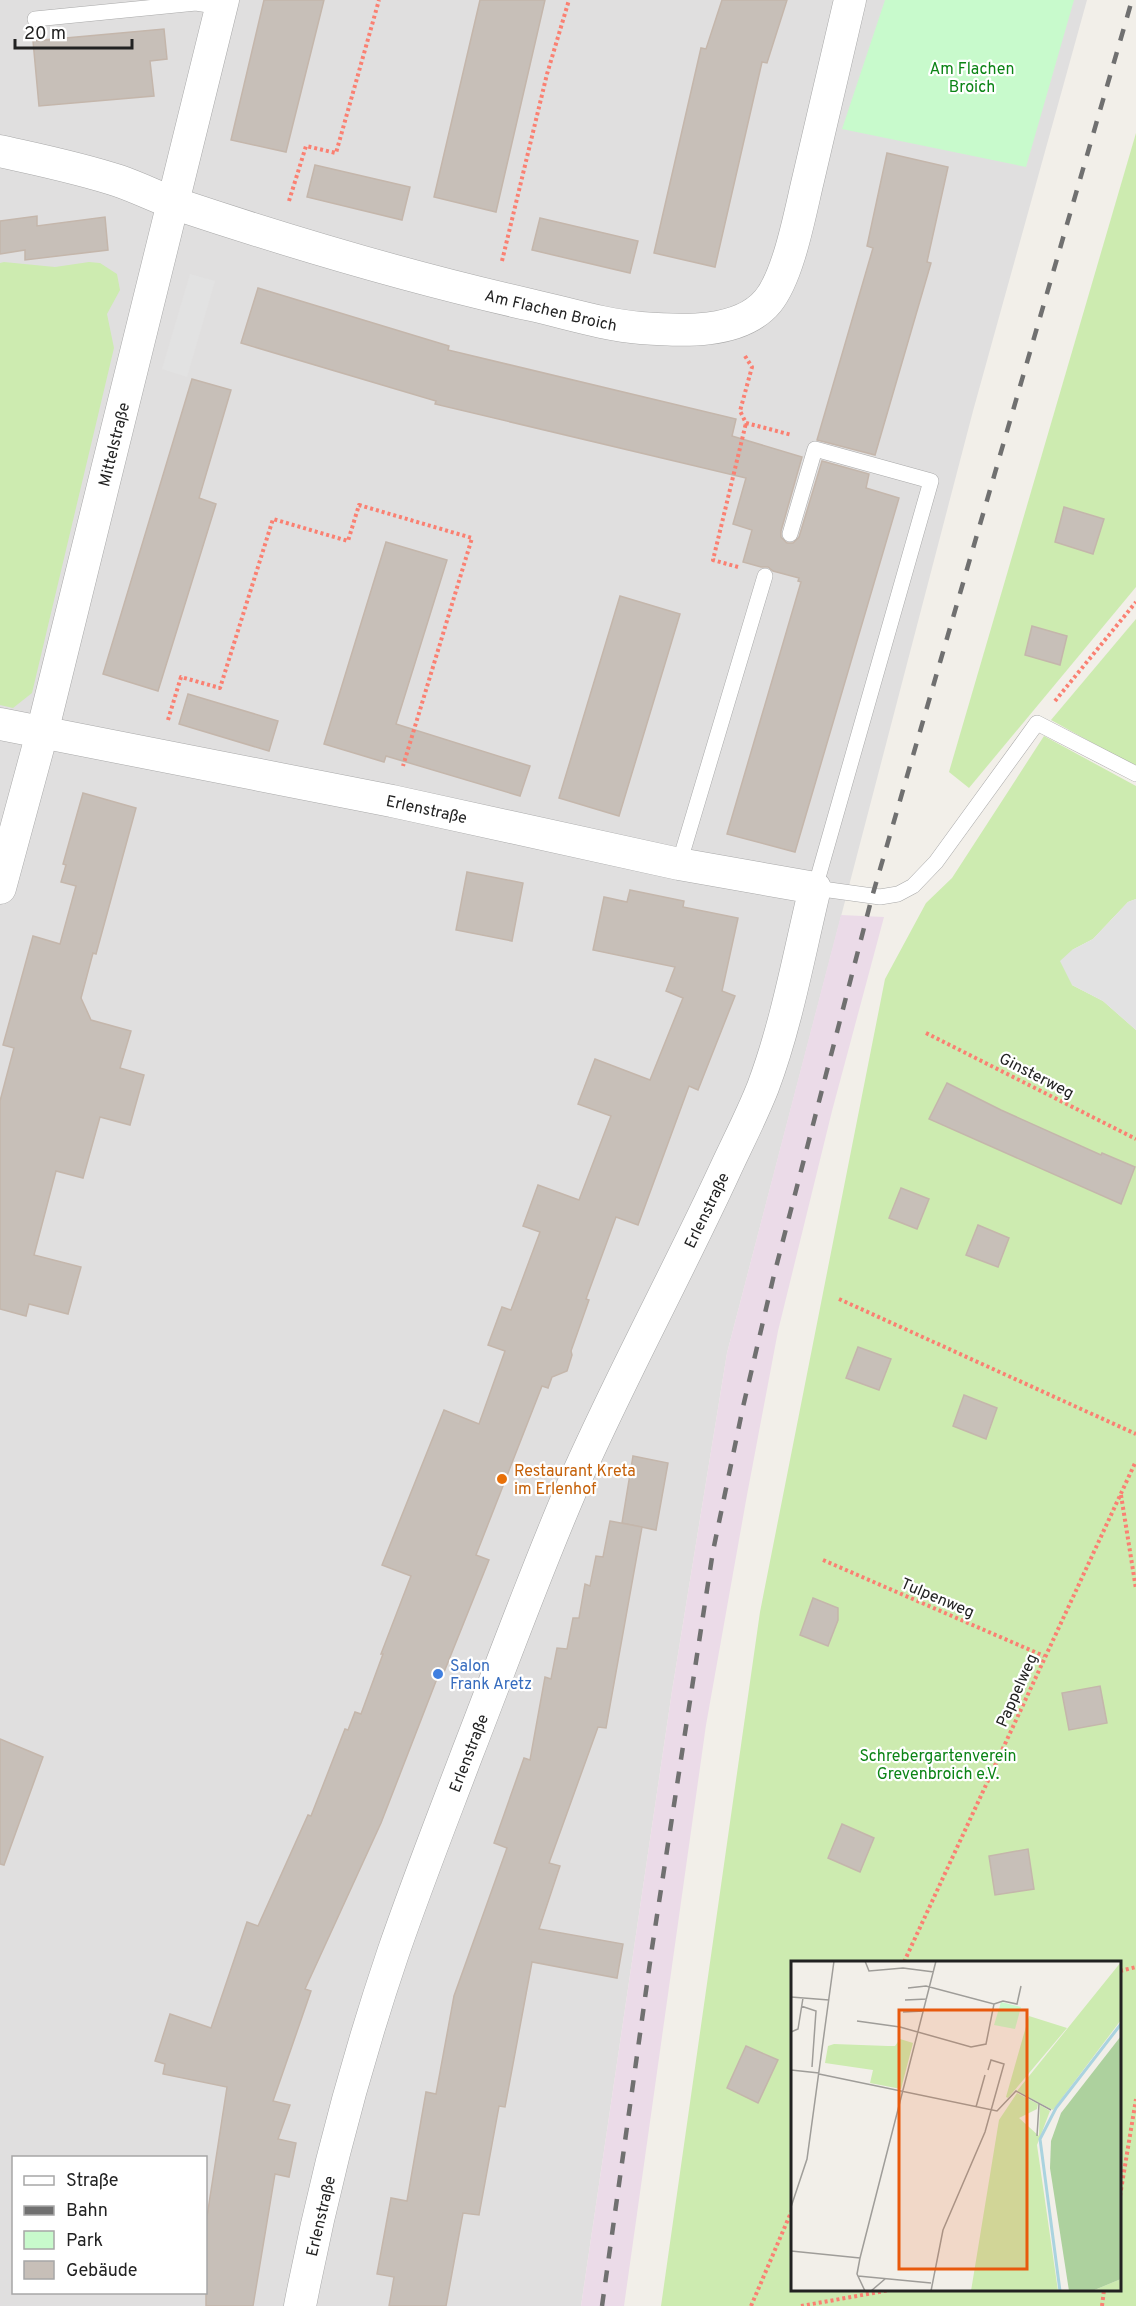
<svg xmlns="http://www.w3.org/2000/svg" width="1136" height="2306" viewBox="0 0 1136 2306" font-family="Overpass,sans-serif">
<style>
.residential{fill:#e0dfdf;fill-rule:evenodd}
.industrial{fill:#ebdbe8}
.grass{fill:#cdebb0;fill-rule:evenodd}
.park{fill:#c8facc}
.parking{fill:#e2e2e2}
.building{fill:#c7bfb8;stroke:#c4b6ab;stroke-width:1.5}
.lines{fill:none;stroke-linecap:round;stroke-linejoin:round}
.lane-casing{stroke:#a9a9a9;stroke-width:16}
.street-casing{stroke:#a9a9a9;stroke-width:33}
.path{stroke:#fa8072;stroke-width:4;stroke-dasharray:3 3;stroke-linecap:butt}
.lane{stroke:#fff;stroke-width:15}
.street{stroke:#fff;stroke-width:32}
.rail{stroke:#707070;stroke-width:4.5;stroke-dasharray:12 12;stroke-linecap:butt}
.food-dot{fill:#e8710a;stroke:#fff;stroke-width:2}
.shop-dot{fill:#3f7fe0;stroke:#fff;stroke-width:2}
.labels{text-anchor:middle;stroke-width:4.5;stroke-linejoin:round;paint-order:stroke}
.park-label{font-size:16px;fill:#0c8416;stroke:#fff}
.street-label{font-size:16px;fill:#222;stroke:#fff}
.food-label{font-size:16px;fill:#c56008;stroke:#fff;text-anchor:start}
.shop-label{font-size:16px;fill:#366cbe;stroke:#fff;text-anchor:start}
.inset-river{fill:none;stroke:#aad3df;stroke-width:3}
.inset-road{fill:none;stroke:#9f9d99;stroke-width:1.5}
.view{fill:#e8590c;fill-opacity:0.15;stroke:#e8590c;stroke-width:3}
.inset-edge{fill:none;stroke:#222;stroke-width:3}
</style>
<rect width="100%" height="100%" fill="#f2efe9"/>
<path class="residential" d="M0,0h1087l-114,411 -246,942 -55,338 -91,615h-581zM14,2158h192v134h-192z"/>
<polygon class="industrial" points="841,915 884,917 832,1111 778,1331 747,1495 706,1725 624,2306 581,2306 672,1691 727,1353"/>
<g class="grass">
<polygon points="1136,133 1136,587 969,788 949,772"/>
<polygon points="4,262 55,267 89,262 100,263 117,274 120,290 107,314 114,348 32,693 13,708 0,705 0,263"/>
<polygon points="1136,619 1136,767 1051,720"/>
<path d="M1044,736l92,50v113l-8,3 -35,37 -21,11v35l31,16 33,29v1276h-475l99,-694 125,-633 41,-76 26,-25zM792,1962h328v328h-328z"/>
</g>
<polygon class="park" points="885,0 1074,0 1026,167 842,129"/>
<g class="parking">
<polygon points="190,274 215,281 187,377 162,369"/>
<polygon points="1136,899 1136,1030 1103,1001 1072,985 1060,961 1072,950 1093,939 1128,902"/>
</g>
<g class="building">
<polygon points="264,0 324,0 286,152 231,140"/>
<polygon points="480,0 545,0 496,212 434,197"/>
<polygon points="722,0 787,0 767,63 762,62 715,267 654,253 701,48 706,49"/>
<polygon points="164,29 167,59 150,61 154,96 39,106 33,41"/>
<polygon points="887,153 948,167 927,262 931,263 875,455 817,440 873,248 867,246"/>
<polygon points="315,165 410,187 402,220 307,197"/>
<polygon points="37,216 37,226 105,217 108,250 25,260 25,250 0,254 0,221"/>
<polygon points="540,218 638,241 630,273 532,250"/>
<polygon points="258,288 449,346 448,350 736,419 732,436 802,457 781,531 781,537 787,543 793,543 799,537 822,461 869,474 866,488 899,498 795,852 727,834 801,582 798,581 799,578 773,571 768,567 761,567 743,562 752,530 733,524 746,478 435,404 436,401 241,343"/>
<polygon points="192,379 231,390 199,498 216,504 158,691 103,674"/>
<polygon points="1064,507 1104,519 1093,554 1055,542"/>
<polygon points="386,542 447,560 396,724 530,766 520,796 386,756 384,762 324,744"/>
<polygon points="620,596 680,614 619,816 559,798"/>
<polygon points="1032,626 1067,636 1060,665 1025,655"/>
<polygon points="188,694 278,721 269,751 179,724"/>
<polygon points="83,793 136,808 96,954 93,953 81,998 91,1020 131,1031 120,1068 144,1075 130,1125 100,1117 83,1178 56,1171 34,1255 81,1267 68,1314 29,1304 26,1316 0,1309 0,1101 14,1048 3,1045 33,936 60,944 76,886 61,882 66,865 63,864"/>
<polygon points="467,872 523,883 512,941 456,930"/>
<polygon points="630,890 684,901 683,907 738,918 722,991 735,996 698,1090 689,1086 638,1225 616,1217 586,1299 589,1300 571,1351 572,1355 567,1371 552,1377 548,1388 542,1386 476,1555 489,1560 442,1677 438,1676 381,1823 305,1989 311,1991 273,2101 290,2105 278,2139 296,2143 289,2177 275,2174 253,2306 206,2306 206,2223 227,2087 163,2074 165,2064 155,2061 170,2014 211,2028 247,1922 258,1926 308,1815 311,1816 345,1729 348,1730 355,1712 361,1714 383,1654 381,1654 411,1576 382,1565 444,1410 479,1424 505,1351 488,1345 502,1307 511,1310 540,1232 523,1226 538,1185 579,1200 611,1116 578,1104 595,1059 650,1080 683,998 666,991 675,967 593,950 604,897 627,902"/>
<polygon points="947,1083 1001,1110 1101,1155 1102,1153 1135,1167 1121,1204 929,1119"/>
<polygon points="901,1188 929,1199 917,1229 889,1218"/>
<polygon points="978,1225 1009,1238 998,1267 966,1255"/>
<polygon points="858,1347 891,1359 879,1390 846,1378"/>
<polygon points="964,1395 997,1408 986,1439 953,1426"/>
<polygon points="633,1456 668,1463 656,1530 622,1523"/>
<polygon points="610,1521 642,1527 606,1728 598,1727 549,1863 560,1866 539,1929 623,1944 617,1978 532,1962 505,2107 499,2106 479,2215 463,2213 446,2306 389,2306 394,2277 377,2274 391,2198 407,2201 426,2092 436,2094 454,1996 507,1848 494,1843 524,1758 530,1760 545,1677 551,1679 557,1648 567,1649 573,1618 579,1618 585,1584 590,1586 596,1556 603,1557"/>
<polygon points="813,1598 838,1608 838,1620 828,1646 800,1635"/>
<polygon points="1100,1686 1107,1723 1069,1730 1062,1693"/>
<polygon points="0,1739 43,1757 4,1865 0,1864"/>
<polygon points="842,1824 874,1838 860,1872 828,1858"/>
<polygon points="1028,1849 1034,1889 995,1895 989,1856"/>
<polygon points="746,2046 778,2060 758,2103 727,2088"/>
</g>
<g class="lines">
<defs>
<g id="lane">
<polyline points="35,19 196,3 221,7"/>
<polyline points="790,534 815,449 931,481 815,888 880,897 898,894 913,886 936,862 1037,723 1136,774"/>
<polyline points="679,864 765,576"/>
</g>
<g id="street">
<path id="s1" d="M0,151c40,9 80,17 119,30 20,7 38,16 57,23 117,39 235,74 355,101 36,8 73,20 110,23 39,3 99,7 127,-27 21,-26 32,-88 40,-121 14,-60 28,-120 42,-180"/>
<path id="s2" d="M0,724l392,77 287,63 136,24c-16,66 -28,135 -52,199 -11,28 -25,55 -38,83 -49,106 -105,208 -152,315 -38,88 -71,179 -106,269 -25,66 -51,132 -74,199 -39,115 -70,234 -93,353"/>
<path id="s3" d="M0,888l42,-155 181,-733"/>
</g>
</defs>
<use href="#lane" class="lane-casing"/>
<use href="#street" class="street-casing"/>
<g class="path">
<polyline points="289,201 306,146 336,153 379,0"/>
<polyline points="502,261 547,74 569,0"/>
<polyline points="745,356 752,367 740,411 746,423 792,435"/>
<polyline points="738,567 713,560 746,423"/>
<polyline points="1055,701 1136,602"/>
<polyline points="168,720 181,677 220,688 273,519 348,541 359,505 472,538 403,766"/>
<polyline points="926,1033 1136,1139"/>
<polyline points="839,1299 1136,1434"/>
<polyline points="1121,1495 1136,1589"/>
<polyline points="823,1560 1044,1656"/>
<polyline points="904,1962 1136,1461"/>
<polyline points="1120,1971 1136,1967"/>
<polyline points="1120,2196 1136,2099"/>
<polyline points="751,2306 792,2210"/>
<polyline points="801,2306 890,2290"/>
<polyline points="1102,2306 1104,2290"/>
</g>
<use href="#lane" class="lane"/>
<use href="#street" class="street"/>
<polyline class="rail" points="602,2306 652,1948 713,1551 743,1407 773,1279 872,897 1132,0"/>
</g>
<circle class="food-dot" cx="502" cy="1479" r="6"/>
<circle class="shop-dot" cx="438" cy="1674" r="6"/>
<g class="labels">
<g class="park-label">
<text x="972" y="74">Am Flachen<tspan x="972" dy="18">Broich</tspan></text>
<text x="938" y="1761">Schrebergartenverein<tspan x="938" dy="18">Grevenbroich e.V.</tspan></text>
</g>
<g class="street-label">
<text dy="6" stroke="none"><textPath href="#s1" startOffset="574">Am Flachen Broich</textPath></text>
<text dy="6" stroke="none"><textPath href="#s3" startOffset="458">Mittelstraße</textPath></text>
<text dy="6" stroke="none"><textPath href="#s2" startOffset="435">Erlenstraße</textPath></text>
<text transform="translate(1037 1075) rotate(27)" y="6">Ginsterweg</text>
<text transform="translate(706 1210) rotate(-64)" y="6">Erlenstraße</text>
<text transform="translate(938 1597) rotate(23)" y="6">Tulpenweg</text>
<text transform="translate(1016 1690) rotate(-66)" y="6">Pappelweg</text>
<text transform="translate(468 1753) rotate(-69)" y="6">Erlenstraße</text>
<text transform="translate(320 2216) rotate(-77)" y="6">Erlenstraße</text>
</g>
<g class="food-label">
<text x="514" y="1476">Restaurant Kreta<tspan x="514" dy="18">im Erlenhof</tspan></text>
</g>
<g class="shop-label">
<text x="450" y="1671">Salon<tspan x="450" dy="18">Frank Aretz</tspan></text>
</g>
</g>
<g transform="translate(791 1961)">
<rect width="330" height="330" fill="#f2efe9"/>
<path d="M330,1v58l-68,90 -36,-19zM238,55l38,12 -59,70 -2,-1zM109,78l13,4 -12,46 -31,-6 3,-13 -48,-7 3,-17 6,-2 54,2h7zM226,132l21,11 -1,5 -18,9 20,18 1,-31 10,6 -13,34 21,146h-87l28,-171zM330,318v12h-29z" fill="#cdebb0"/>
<path d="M330,75v243l-29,12h-23l-19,-123 1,-27 10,-28z" fill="#add19e"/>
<path d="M210,41l20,5 -6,22 -21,-4z" fill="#c8facc"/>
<path class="inset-river" d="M269,330l-20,-152 16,-31 65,-84"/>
<path class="inset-road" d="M74,0l4,10 34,-3 31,4M0,36l38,3M114,39l22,-1M203,43l9,-3 14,3 4,-18M10,45l15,5 -4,56M112,51l21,-1M66,60l43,6 71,20 15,-3 8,-40 -68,-18 -18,2M0,71l7,-3 5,-31M0,109l28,3M28,113l178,37 19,-20 35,19M185,146l9,-32M246,175l2,-32M0,246l16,-48 27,-198M0,290l69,7M67,315l73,7M74,330l-8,-17 3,-16 76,-297M80,330l14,-12M140,330l12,-61 42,-98 19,-68 -13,-4 -3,10"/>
<path class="view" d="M108,49h128v259h-128z"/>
<rect width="330" height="330" class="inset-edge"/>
</g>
<rect x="12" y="2156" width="195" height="138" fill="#ffffff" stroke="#a7a7a7" stroke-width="1.5"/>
<rect x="24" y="2176" width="30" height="9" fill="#ffffff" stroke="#a7a7a7" stroke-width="1.5"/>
<text x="66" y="2186" font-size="18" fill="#222222">Straße</text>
<rect x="24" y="2206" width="30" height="9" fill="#707070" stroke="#a7a7a7" stroke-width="1.5"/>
<text x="66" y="2216" font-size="18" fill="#222222">Bahn</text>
<rect x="24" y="2231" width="30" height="18" fill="#c8facc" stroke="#a7a7a7" stroke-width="1.5"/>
<text x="66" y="2246" font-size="18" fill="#222222">Park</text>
<rect x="24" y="2261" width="30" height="18" fill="#c7bfb8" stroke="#a7a7a7" stroke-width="1.5"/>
<text x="66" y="2276" font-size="18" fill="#222222">Gebäude</text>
<path d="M15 39v9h117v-9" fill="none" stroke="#222222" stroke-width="3"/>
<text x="24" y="39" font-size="18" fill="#222222" stroke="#ffffff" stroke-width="4.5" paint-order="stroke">20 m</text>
</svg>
